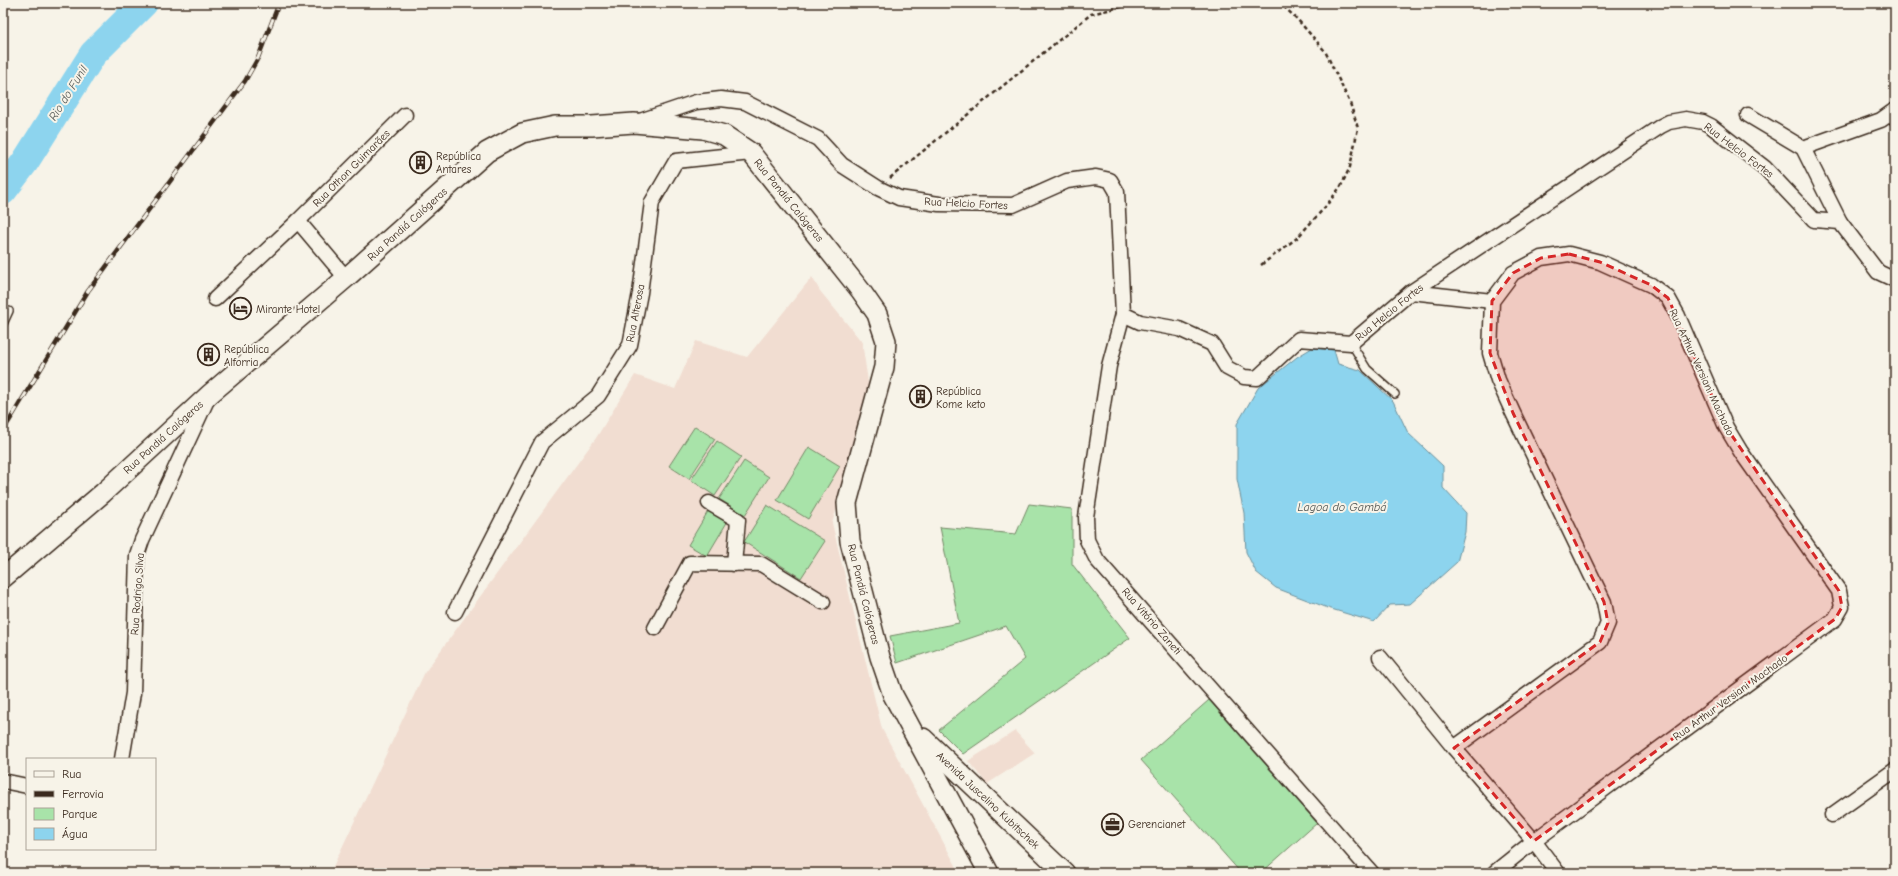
<svg xmlns="http://www.w3.org/2000/svg" width="1898" height="876" viewBox="0 0 1898 876" font-family="'Comic Neue',sans-serif">
<style>
.built{fill:#f1ddd1}
.green{fill:#a8e3a9;stroke:#728664}
.water{fill:#8dd4ee;stroke:#6c909b}
.lines{fill:none;stroke-linecap:round;stroke-linejoin:round}
.river{stroke:#8dd4ee;stroke-width:28}
.lane-casing{stroke:#3b2a1e;stroke-width:10}
.street-casing{stroke:#3b2a1e;stroke-width:17}
.secondary-casing{stroke:#3b2a1e;stroke-width:22}
.path{stroke:#3b2a1e;stroke-width:2.5;stroke-dasharray:4 3;stroke-linecap:butt}
.lane{stroke:#f7f3e8;stroke-width:7}
.street{stroke:#f7f3e8;stroke-width:14}
.secondary{stroke:#f7f3e8;stroke-width:19}
.rail-casing{stroke:#3b2a1e;stroke-width:4.5}
.rail{stroke:#f7f3e8;stroke-width:3;stroke-dasharray:9;stroke-linecap:butt}
.marked{fill:#d62828;fill-opacity:0.2;stroke:#d62828;stroke-width:3;stroke-dasharray:8 5;stroke-linejoin:round}
.labels{text-anchor:middle;stroke-width:4;stroke-linejoin:round;paint-order:stroke}
.street-label{font-size:11px;fill:#3b2a1e;stroke:#f7f3e8}
.poi-label{font-size:11px;fill:#3b2a1e;stroke:#f7f3e8;text-anchor:start}
.water-label{font-size:12px;font-style:italic;fill:#505452;stroke:#f7f3e8}
</style>
<rect width="100%" height="100%" fill="#f7f3e8"/>
<filter id="ink" filterUnits="userSpaceOnUse"><feTurbulence type="fractalNoise" baseFrequency=".025" numOctaves="2"/><feDisplacementMap in="SourceGraphic" scale="8" xChannelSelector="R" yChannelSelector="G"/><feConvolveMatrix kernelMatrix="1 2 1 2 8 2 1 2 1" color-interpolation-filters="sRGB"/></filter>
<g filter="url(#ink)">
<g class="built">
<polygon points="812,277 820,291 862,342 871,401 832,523 882,729 960,873 330,873 425,672 596,438 635,375 675,389 696,341 747,357"/>
<polygon points="1015,731 1035,753 987,784 968,761"/>
</g>
<g class="green">
<polygon points="695,426 715,439 689,479 669,466"/>
<polygon points="717,441 741,457 715,496 691,480"/>
<polygon points="809,447 840,466 808,519 777,500"/>
<polygon points="744,461 769,477 745,515 719,499"/>
<polygon points="1029,504 1072,509 1072,564 1130,638 963,754 939,730 1025,659 1006,626 897,663 890,636 959,623 940,527 1016,534"/>
<polygon points="767,505 825,541 801,578 744,542"/>
<polygon points="710,508 729,519 707,556 688,545"/>
<polygon points="1209,700 1317,823 1261,873 1241,873 1141,760"/>
</g>
<polygon class="water" points="1312,348 1334,350 1338,364 1360,370 1393,401 1408,433 1443,466 1443,488 1466,513 1465,532 1457,562 1410,604 1390,605 1374,622 1328,608 1276,588 1256,572 1246,552 1244,513 1237,479 1237,424 1258,388 1297,357"/>
<g class="lines">
<polyline class="river" points="3,191 25,162 93,54 144,3"/>
<defs>
<g id="lane">
<polyline points="3,324 9,311"/>
<polyline points="1351,343 1367,369 1395,394"/>
</g>
<g id="street">
<polyline points="1748,115 1803,148 1840,222"/>
<polyline points="640,121 696,102 721,99 745,102 818,139 842,165 878,188 899,198 939,204 1013,205 1067,181 1096,177 1110,180 1117,192 1123,314 1140,322 1179,329 1212,344 1227,368 1244,377 1257,378 1299,339 1351,343 1411,292 1661,126 1669,122 1686,119 1703,122 1711,126 1765,168 1814,220 1840,222 1878,272 1895,280"/>
<polyline points="1803,148 1881,120 1895,110"/>
<polyline points="298,221 346,278"/>
<polyline points="1411,292 1492,301"/>
<polyline points="215,299 298,221 405,115"/>
<polyline points="1123,314 1109,366 1086,517 1087,540 1097,560 1372,873"/>
<polyline points="709,503 738,520 734,564"/>
<polyline points="455,612 542,442 598,396 630,345 640,293 652,202 676,161 751,153"/>
<polyline points="655,628 690,563 761,564 823,602"/>
<polyline points="1380,657 1454,748 1534,841 1558,873"/>
<polyline points="1454,748 1600,642 1608,623 1604,602 1513,413 1498,380 1490,353 1492,301 1513,273 1541,258 1569,254 1600,262 1651,285 1668,298 1678,316 1726,427 1741,452 1839,591 1842,607 1835,619 1534,841 1494,873"/>
<polyline points="122,759 133,693 137,555 142,540 207,400"/>
<polyline points="3,781 27,786"/>
<polyline points="1832,815 1895,770"/>
</g>
<g id="secondary">
<polyline points="3,578 103,493 210,394 346,278 487,152 522,133 555,126 592,126 634,123 703,129 724,135 751,153 861,291 877,314 886,341 884,367 847,503 850,541 880,657 893,695 989,873"/>
<polyline points="923,738 1065,873"/>
</g>
</defs>
<use href="#lane" class="lane-casing"/>
<use href="#street" class="street-casing"/>
<use href="#secondary" class="secondary-casing"/>
<g class="path">
<polyline points="890,178 1091,14 1138,3"/>
<polyline points="1261,265 1297,238 1326,206 1341,186 1350,167 1358,128 1350,103 1325,51 1297,19 1280,3"/>
</g>
<use href="#lane" class="lane"/>
<use href="#street" class="street"/>
<use href="#secondary" class="secondary"/>
<defs>
<polyline id="rail" points="3,431 88,291 245,81 258,58 279,3"/>
</defs>
<use href="#rail" class="rail-casing"/>
<use href="#rail" class="rail"/>
</g>
</g>
<path class="marked" d="M1569,254l31,8 51,23 17,13 58,129 113,164 3,16 -7,12 -301,222 -80,-93 146,-106 8,-19 -4,-21 -91,-189 -23,-60 2,-52 21,-28 28,-15z"/>
<defs>
<symbol id="building-ring" viewBox="-11 -11 22 22"><circle r="9.5" fill="#f7f3e8" stroke="#3b2a1e" stroke-width="1.5"/><path d="M-4-6H4V6H1V3H-1V6H-4ZM-2.5-4.3h1.7v1.8h-1.7ZM.8-4.3h1.7v1.8H.8ZM-2.5-1h1.7V.8h-1.7ZM.8-1h1.7V.8H.8Z" fill="#3b2a1e"/></symbol>
<symbol id="hotel-ring" viewBox="-11 -11 22 22"><circle r="9.5" fill="#f7f3e8" stroke="#3b2a1e" stroke-width="1.5"/><path d="M-6-4.5h1.5V1H6V5H4.5V3h-9V5H-6ZM-4 0a1.8 1.8 0 1 1 3.6 0ZM.5 0V-2.5h3Q6-2.5 6 0Z" fill="#3b2a1e"/></symbol>
<symbol id="office-ring" viewBox="-11 -11 22 22"><circle r="9.5" fill="#f7f3e8" stroke="#3b2a1e" stroke-width="1.5"/><path d="M-6-3h4V-5.5h4V-3h4V5H-6ZM-1-4.5V-3h2v-1.5ZM-6 0V1H6V0Z" fill="#3b2a1e"/></symbol>
</defs>
<g fill-rule="evenodd">
<use href="#building-ring" x="408" y="150" width="25" height="25"/>
<use href="#hotel-ring" x="228" y="296" width="25" height="25"/>
<use href="#building-ring" x="196" y="342" width="25" height="25"/>
<use href="#building-ring" x="908" y="384" width="25" height="25"/>
<use href="#office-ring" x="1100" y="812" width="25" height="25"/>
</g>
<g class="labels">
<g class="street-label">
<text transform="translate(1739 150) rotate(37)" y="4">Rua Helcio Fortes</text>
<text transform="translate(351 168) rotate(-45)" y="4">Rua Othon Guimarães</text>
<text transform="translate(789 200) rotate(51)" y="4">Rua Pandiá Calógeras</text>
<text transform="translate(966 203) rotate(3)" y="4">Rua Helcio Fortes</text>
<text transform="translate(407 224) rotate(-42)" y="4">Rua Pandiá Calógeras</text>
<text transform="translate(1389 312) rotate(-39)" y="4">Rua Helcio Fortes</text>
<text transform="translate(635 313) rotate(-79)" y="4">Rua Alterosa</text>
<text transform="translate(1702 372) rotate(65)" y="4">Rua Arthur Versiani Machado</text>
<text transform="translate(163 437) rotate(-42)" y="4">Rua Pandiá Calógeras</text>
<text transform="translate(137 594) rotate(-86)" y="4">Rua Rodrigo Silva</text>
<text transform="translate(864 594) rotate(76)" y="4">Rua Pandiá Calógeras</text>
<text transform="translate(1152 621) rotate(49)" y="4">Rua Vitório Zaneti</text>
<text transform="translate(1730 697) rotate(-36)" y="4">Rua Arthur Versiani Machado</text>
<text transform="translate(988 800) rotate(43)" y="4">Avenida Juscelino Kubitschek</text>
</g>
<g class="poi-label">
<text x="436" y="160">República<tspan x="436" dy="13">Antares</tspan></text>
<text x="256" y="313">Mirante Hotel</text>
<text x="224" y="353">República<tspan x="224" dy="13">Alforria</tspan></text>
<text x="936" y="395">República<tspan x="936" dy="13">Kome keto</tspan></text>
<text x="1128" y="828">Gerencianet</text>
</g>
<g class="water-label">
<text transform="translate(68 93) rotate(-58)" y="4">Rio do Funil</text>
<text x="1342" y="511">Lagoa do Gambá</text>
</g>
</g>
<rect width="1898" height="876" fill="none" stroke="#f7f3e8" stroke-width="16"/>
<rect x="8" y="8" width="1882" height="860" fill="none" stroke="#3b2a1e" stroke-width="1.5" filter="url(#ink)"/>
<rect x="26" y="758" width="130" height="92" fill="#f7f3e8" stroke="#aca397"/>
<rect x="34" y="771" width="20" height="6" fill="#f7f3e8" stroke="#aca397"/>
<text x="62" y="778" font-size="12" fill="#3b2a1e">Rua</text>
<rect x="34" y="791" width="20" height="6" fill="#3b2a1e" stroke="#aca397"/>
<text x="62" y="798" font-size="12" fill="#3b2a1e">Ferrovia</text>
<rect x="34" y="808" width="20" height="12" fill="#a8e3a9" stroke="#aca397"/>
<text x="62" y="818" font-size="12" fill="#3b2a1e">Parque</text>
<rect x="34" y="828" width="20" height="12" fill="#8dd4ee" stroke="#aca397"/>
<text x="62" y="838" font-size="12" fill="#3b2a1e">Água</text>
</svg>
